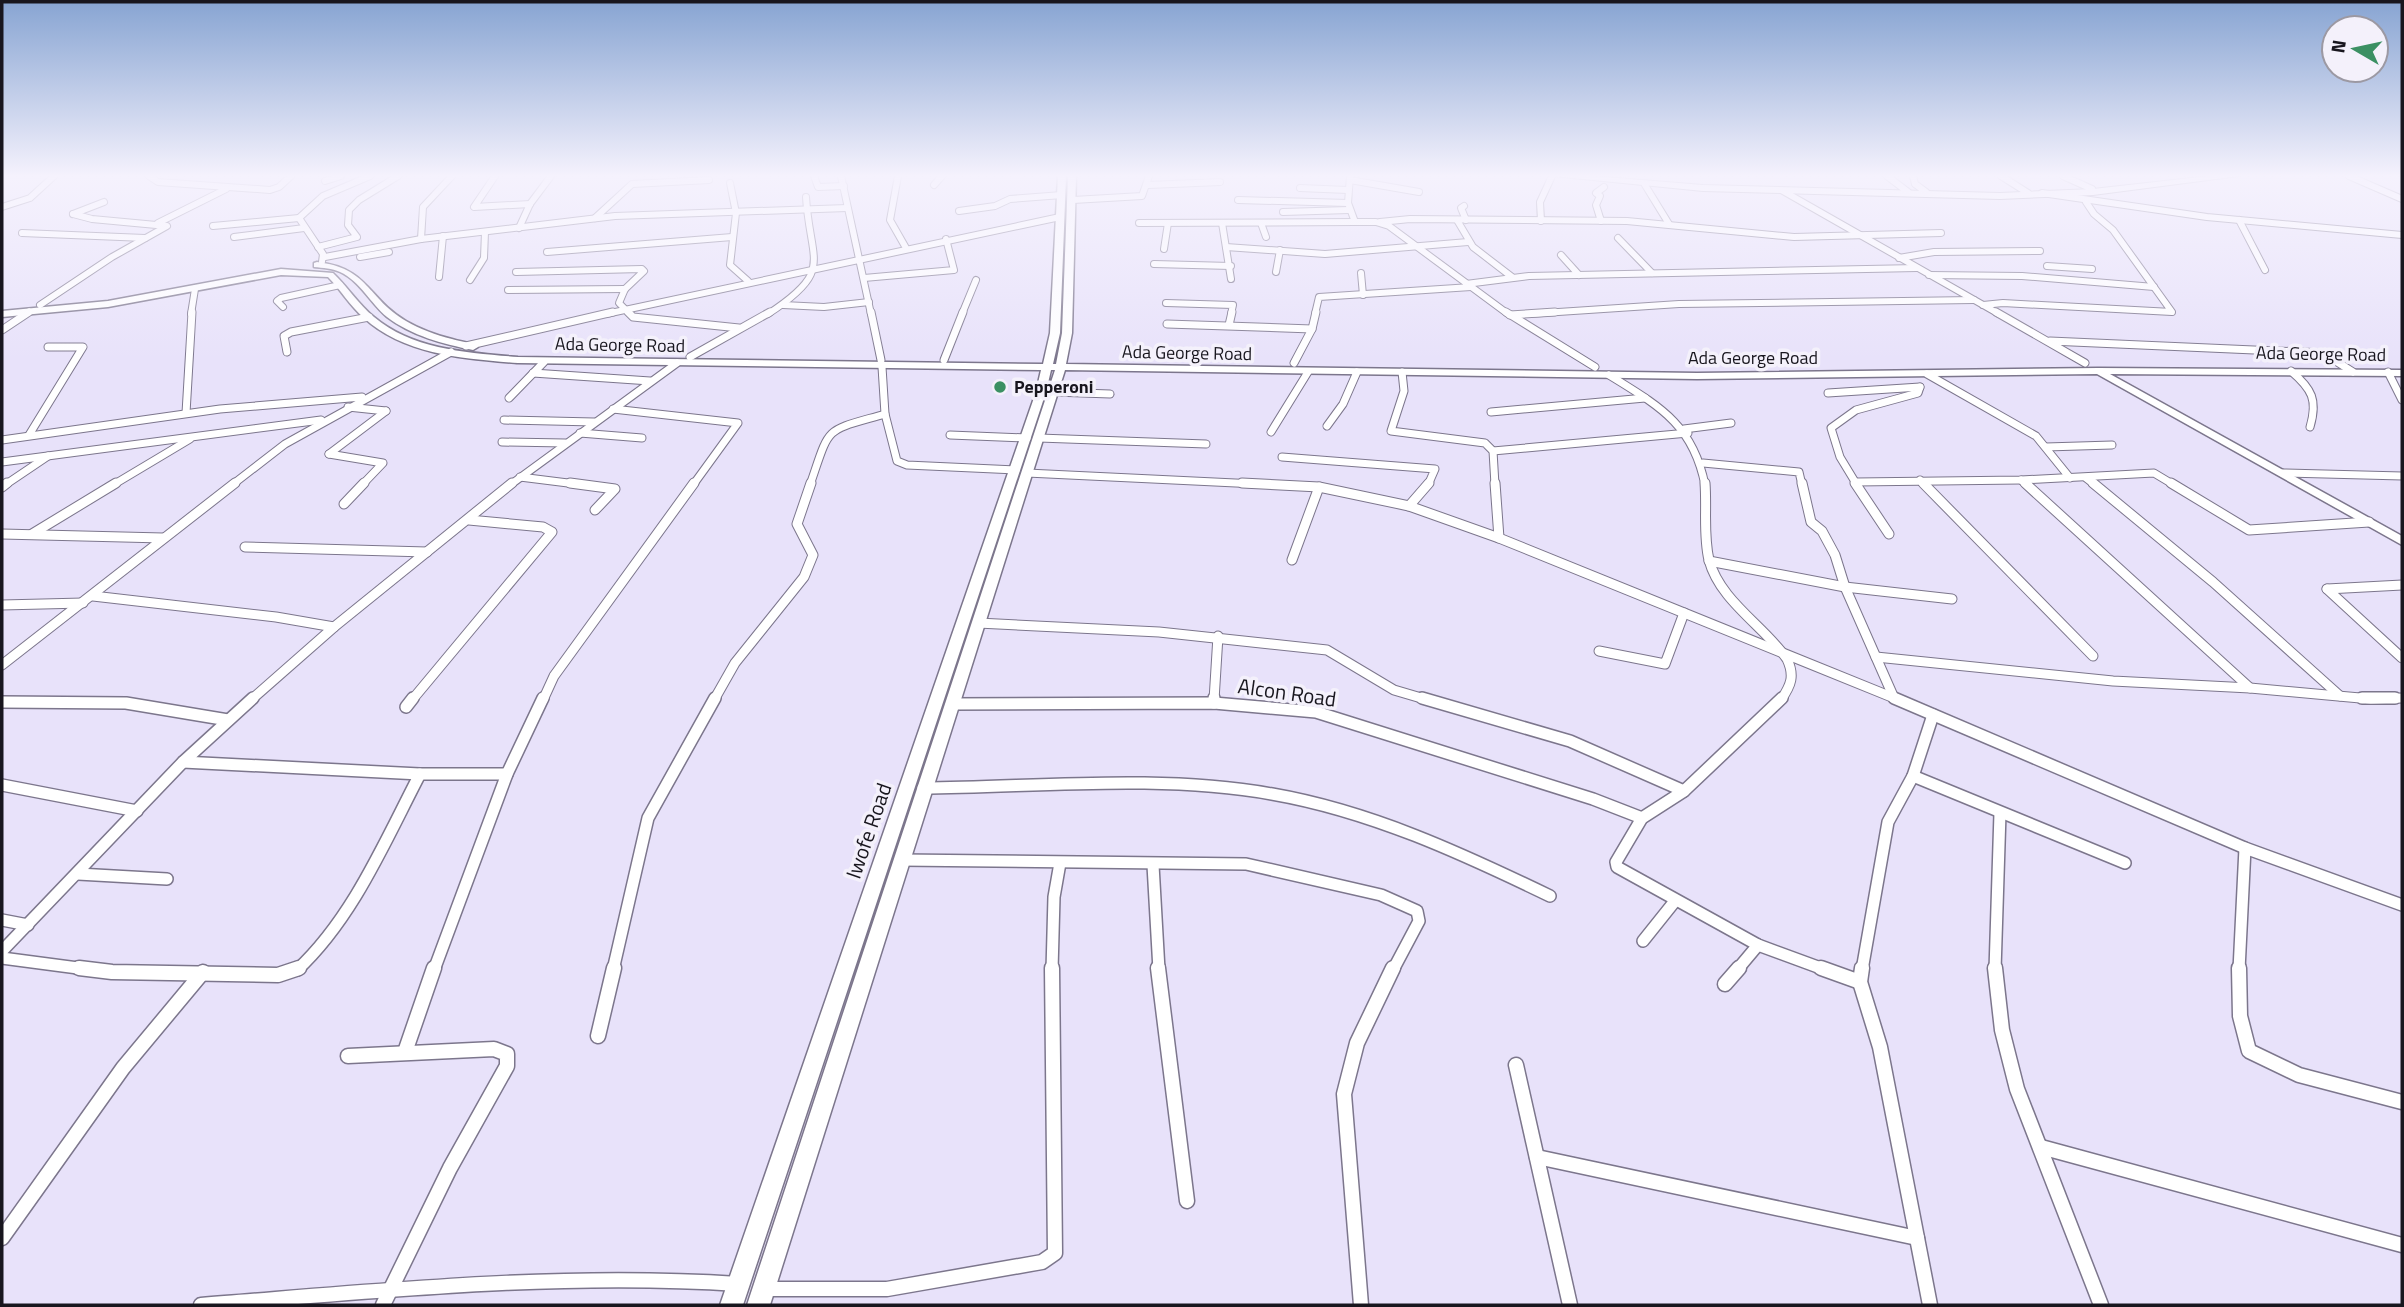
<svg xmlns="http://www.w3.org/2000/svg" width="2404" height="1307" viewBox="0 0 2404 1307" font-family="'Titillium Web',sans-serif">
<style>
.lines{fill:none;stroke-linecap:round;stroke-linejoin:round}
.street-far4-casing{stroke:#7c768c;stroke-width:8}
.street-far3-casing{stroke:#7c768c;stroke-width:9}
.street-far2-casing{stroke:#7c768c;stroke-width:11}
.street-far1-casing{stroke:#7c768c;stroke-width:14}
.street-casing{stroke:#7c768c;stroke-width:17}
.secondary-casing{stroke:#7c768c;stroke-width:3}
.primary-casing{stroke:#7c768c;stroke-width:2}
.street-far4{stroke:#fff;stroke-width:6}
.street-far3{stroke:#fff;stroke-width:7}
.street-far2{stroke:#fff;stroke-width:9}
.street-far1{stroke:#fff;stroke-width:11}
.street{stroke:#fff;stroke-width:14}
.secondary{fill:#fff;fill-rule:evenodd}
.primary{fill:#fff;fill-rule:evenodd}
.poi-dot{fill:#3b9063;stroke:#f4f1fb;stroke-width:2.5}
.labels{text-anchor:middle;stroke-width:7;stroke-linejoin:round;paint-order:stroke}
.far-street-label{font-size:18px;fill:#18161e;stroke:#f4f1fb}
.far-poi-label{font-size:18px;font-weight:bold;fill:#18161e;stroke:#f4f1fb;text-anchor:start}
.street-label{font-size:21px;fill:#18161e;stroke:#f4f1fb}
</style>
<rect width="100%" height="100%" fill="#e8e2fa"/>
<g class="lines">
<defs>
<g id="street-far4">
<polyline points="149,176 158,182 270,190 279,187 291,176"/>
<polyline points="495,176 474,207 530,204"/>
<polyline points="814,176 818,187 844,186"/>
<polyline points="841,176 871,314"/>
<polyline points="898,176 890,220 906,248"/>
<polyline points="1350,176 1348,203 1355,222 1376,222 1389,226 1508,314"/>
<polyline points="1887,176 1908,192"/>
<polyline points="1913,176 1915,184 1926,192"/>
<polyline points="2001,176 2028,193"/>
<polyline points="2063,176 2092,189"/>
<polyline points="2349,176 2402,199"/>
<polyline points="1350,180 1419,192"/>
<polyline points="325,181 341,176"/>
<polyline points="730,183 736,213 730,265 748,281"/>
<polyline points="934,185 942,176"/>
<polyline points="1148,185 1220,182"/>
<polyline points="1645,185 1669,224"/>
<polyline points="1300,188 1348,190"/>
<polyline points="1783,191 1999,314"/>
<polyline points="2042,193 2207,217 2402,235"/>
<polyline points="1073,200 1142,196 1149,176"/>
<polyline points="1238,200 1348,203"/>
<polyline points="1464,206 1461,208 1466,220"/>
<polyline points="2,207 30,198 54,176"/>
<polyline points="959,211 995,206 1010,199 1062,195"/>
<polyline points="1283,212 1349,210"/>
<polyline points="73,214 104,202"/>
<polyline points="595,218 632,184 709,180"/>
<polyline points="1457,220 1473,247 1512,277"/>
<polyline points="2239,220 2265,270"/>
<polyline points="1541,221 1540,202 1552,176"/>
<polyline points="1601,221 1596,205 1600,196 1596,193 1604,187"/>
<polyline points="1380,222 1410,219 1627,221 1794,237 1941,233"/>
<polyline points="158,223 226,189"/>
<polyline points="1139,223 1355,222"/>
<polyline points="1222,223 1231,279"/>
<polyline points="1261,223 1266,237"/>
<polyline points="213,226 299,218"/>
<polyline points="519,228 530,204 551,176"/>
<polyline points="22,233 145,238"/>
<polyline points="234,237 304,228"/>
<polyline points="1618,238 1652,273"/>
<polyline points="421,239 423,207 452,176"/>
<polyline points="318,247 357,237 348,225 349,210 359,200 398,176"/>
<polyline points="1226,247 1325,254 1468,242"/>
<polyline points="1164,249 1168,223"/>
<polyline points="547,252 732,237"/>
<polyline points="1561,255 1579,275"/>
<polyline points="325,257 421,239 615,216 847,208"/>
<polyline points="360,257 389,252"/>
<polyline points="1899,258 1934,252 2040,251"/>
<polyline points="322,262 323,254 299,218 323,196 370,176"/>
<polyline points="1154,264 1231,266"/>
<polyline points="2047,266 2092,269"/>
<polyline points="516,272 642,269 644,271 625,289 619,303 630,314"/>
<polyline points="1276,272 1280,250"/>
<polyline points="1361,273 1363,295"/>
<polyline points="1929,275 2022,276 2154,287"/>
<polyline points="439,277 443,236"/>
<polyline points="864,278 954,270 946,239"/>
<polyline points="470,280 484,258 485,232"/>
<polyline points="1466,284 1529,276 1917,268"/>
<polyline points="508,290 625,289"/>
<polyline points="1166,303 1233,305 1231,314"/>
<polyline points="40,305 112,257 167,226 92,219 73,214"/>
<polyline points="783,305 824,307 869,302"/>
<polyline points="1983,305 2003,303 2172,312 2113,230 2094,214 2086,202"/>
<polyline points="283,307 277,301 281,298 340,285"/>
<polyline points="26,314 29,312"/>
<polyline points="191,314 195,289"/>
<polyline points="606,314 1060,217"/>
<path d="M768,314c67,-44 42,-51 38,-117"/>
<polyline points="962,314 976,280"/>
<polyline points="1315,314 1319,297 1471,287"/>
<polyline points="1528,314 1679,304 1974,300"/>
</g>
<g id="street-far3">
<polyline points="628,312 633,317 739,328"/>
<polyline points="871,312 881,360"/>
<polyline points="1506,312 1595,367"/>
<polyline points="1996,312 2085,363"/>
<polyline points="1510,315 1555,312"/>
<polyline points="1167,324 1312,329"/>
<polyline points="1229,325 1232,312"/>
<polyline points="2,330 29,312"/>
<polyline points="2050,341 2323,353 2353,372"/>
<polyline points="466,346 613,312"/>
<polyline points="287,352 284,336 291,332 369,317"/>
<polyline points="690,357 770,312"/>
<polyline points="944,360 963,312"/>
<polyline points="1294,363 1312,329 1316,312"/>
<polyline points="882,367 885,414 897,461 907,465 1016,470"/>
<path d="M2291,371c21,18 27,29 19,56"/>
<polyline points="1402,372 1404,391 1391,431 1485,443 1493,451 1495,485"/>
<polyline points="2388,372 2402,400"/>
<polyline points="533,373 650,381"/>
<polyline points="1927,374 2036,436 2070,478"/>
<path d="M1609,375c50,31 84,49 96,110"/>
<polyline points="1054,392 1110,394"/>
<polyline points="1828,393 1920,387"/>
<polyline points="509,398 544,362"/>
<polyline points="348,407 386,411"/>
<polyline points="613,409 738,423 693,485"/>
<polyline points="1491,412 1645,398"/>
<polyline points="186,413 192,312"/>
<polyline points="504,420 594,422"/>
<polyline points="1327,426 1343,404 1357,372"/>
<polyline points="1684,429 1731,423"/>
<polyline points="1271,432 1308,372"/>
<polyline points="580,433 642,438"/>
<polyline points="29,435 83,347 48,347"/>
<polyline points="950,435 1027,438"/>
<polyline points="1039,438 1206,444"/>
<polyline points="2,440 220,409 362,397"/>
<polyline points="502,442 565,443"/>
<polyline points="2046,447 2112,445"/>
<polyline points="1493,451 1688,433"/>
<polyline points="329,454 383,463 362,485"/>
<polyline points="329,454 386,411"/>
<polyline points="1282,457 1435,469 1428,485"/>
<polyline points="2,462 321,420"/>
<polyline points="1703,463 1799,472 1802,485"/>
<polyline points="1027,473 1279,485"/>
<polyline points="2283,473 2402,476"/>
<polyline points="520,477 584,485"/>
<polyline points="2086,478 2095,485"/>
<polyline points="1920,480 1925,485"/>
<polyline points="2021,480 2027,485"/>
<polyline points="1856,482 2021,480 2154,473 2174,485"/>
<polyline points="5,485 48,456"/>
<polyline points="113,485 190,439"/>
<polyline points="232,485 285,444 451,352"/>
<polyline points="510,485 677,363"/>
<path d="M810,485c21,-61 13,-53 75,-71"/>
<polyline points="1857,485 1840,457 1831,428 1856,410 1918,393 1920,387"/>
</g>
<g id="street-far2">
<polyline points="570,483 615,489 595,510"/>
<polyline points="1242,483 1319,487 1409,506 1499,538 1899,700"/>
<polyline points="1495,483 1499,538"/>
<path d="M1705,483c2,26 -2,52 4,77 11,41 55,66 78,99 8,17 4,26 -6,41"/>
<polyline points="1802,483 1811,522 1822,531 1835,555 1845,587 1894,698"/>
<polyline points="1855,483 1889,534"/>
<polyline points="1923,483 2093,656"/>
<polyline points="2025,483 2250,688"/>
<polyline points="2093,483 2213,582 2340,696"/>
<polyline points="2171,483 2249,530 2369,522"/>
<polyline points="2,487 7,483"/>
<polyline points="344,504 364,483"/>
<polyline points="1409,506 1429,483"/>
<polyline points="2,534 163,538"/>
<polyline points="32,534 116,483"/>
<polyline points="245,547 427,552"/>
<polyline points="1292,560 1319,487"/>
<polyline points="1709,561 1845,587 1952,599"/>
<polyline points="2327,589 2402,658"/>
<polyline points="2327,589 2402,585"/>
<polyline points="93,596 276,617 334,627"/>
<polyline points="2,605 83,603"/>
<polyline points="978,623 1159,632 1327,650 1394,690 1428,700"/>
<polyline points="1599,651 1665,664 1684,613"/>
<polyline points="1876,657 2113,681 2250,688 2371,699 2402,698"/>
<polyline points="2,665 235,483"/>
<polyline points="251,700 334,627 512,483"/>
<polyline points="412,700 552,532 543,527 469,520"/>
<polyline points="543,700 554,676 694,483"/>
<polyline points="714,700 735,663 804,577 813,555 797,524 811,483"/>
<polyline points="1214,700 1218,636"/>
</g>
<g id="street-far1">
<polyline points="1422,698 1570,741 1684,791"/>
<polyline points="1782,698 1684,791 1642,818 1616,862 1617,867 1758,945 1826,970"/>
<polyline points="1894,698 2245,848 2402,905"/>
<polyline points="2362,698 2395,698"/>
<polyline points="2,702 126,703 228,720"/>
<polyline points="1214,703 1214,698"/>
<polyline points="952,704 1214,703 1316,712 1593,799 1642,818"/>
<polyline points="406,707 413,698"/>
<polyline points="183,762 420,774 507,774"/>
<polyline points="1913,776 2125,863"/>
<polyline points="2,785 137,811"/>
<path d="M923,788c116,-1 234,-14 349,6 98,17 189,59 278,102"/>
<polyline points="901,860 1246,864 1381,895 1417,911 1419,921 1393,970"/>
<polyline points="1153,865 1159,970"/>
<polyline points="78,874 167,879"/>
<polyline points="2,920 28,925"/>
<polyline points="1643,941 1675,901"/>
<polyline points="2,951 183,762 253,698"/>
<polyline points="2,958 93,970"/>
<path d="M297,970c56,-52 88,-129 123,-196"/>
<polyline points="434,970 507,774 543,698"/>
<polyline points="613,970 648,818 715,698"/>
<polyline points="1052,970 1054,897 1060,863"/>
<polyline points="1737,970 1758,945"/>
<polyline points="1862,970 1888,822 1913,776 1933,715"/>
<polyline points="1995,970 2000,813"/>
<polyline points="2239,970 2245,848"/>
</g>
<g id="street">
<polyline points="79,968 112,972 278,975 299,968"/>
<polyline points="1158,968 1187,1201"/>
<polyline points="1821,968 1860,982"/>
<polyline points="1862,968 1860,982 1880,1047 1930,1305"/>
<polyline points="1995,968 2002,1030 2017,1089 2101,1305"/>
<polyline points="2239,968 2240,1016 2249,1051 2299,1075 2402,1102"/>
<polyline points="1725,984 1739,968"/>
<polyline points="598,1036 614,968"/>
<polyline points="405,1052 434,968"/>
<polyline points="348,1056 494,1049 507,1054 507,1066 450,1168 383,1305"/>
<polyline points="1516,1065 1570,1305"/>
<polyline points="2041,1147 2402,1245"/>
<polyline points="1537,1157 1917,1238"/>
<polyline points="2,1238 123,1068 203,972"/>
<polyline points="763,1289 887,1289 1042,1262 1055,1253 1052,968"/>
<path d="M201,1305c179,-14 358,-33 537,-21"/>
<polyline points="1361,1305 1344,1094 1357,1043 1393,968"/>
</g>
<g id="secondary">
<path d="M1058,176h8l-6,157 -7,31h3l6,-31 6,-157h8l-4,157 -6,31 631,9 401,-5 304,2v6l-292,-2 292,162v9l-305,-171 -400,5 -632,-9 -295,935h-23l308,-935h-4l-5,22 -303,913h-23l316,-913 5,-22 -523,-7c-52,-4 -114,-8 -154,-45 -14,-12 -23,-28 -36,-41l-47,-2 -173,32 -106,10v-6l106,-10 173,-32 52,4c15,14 25,31 41,44 39,33 95,36 144,40l525,7 7,-31z"/>
<path d="M317,262c52,6 50,36 89,59 14,8 30,14 46,18 9,3 19,3 26,8l-5,3c-30,-6 -61,-14 -86,-33 -16,-13 -27,-36 -47,-45 -8,-4 -17,-4 -26,-5v-4z"/>
</g>
<polygon id="primary" points="1553,176 1593,176 1703,185 2000,193 2093,189 2209,176 2239,176 2093,195 2000,199 1703,191"/>
</defs>
<use href="#street-far4" class="street-far4-casing"/>
<use href="#street-far3" class="street-far3-casing"/>
<use href="#street-far2" class="street-far2-casing"/>
<use href="#street-far1" class="street-far1-casing"/>
<use href="#street" class="street-casing"/>
<use href="#secondary" class="secondary-casing"/>
<use href="#primary" class="primary-casing"/>
<use href="#street-far4" class="street-far4"/>
<use href="#street-far3" class="street-far3"/>
<use href="#street-far2" class="street-far2"/>
<use href="#street-far1" class="street-far1"/>
<use href="#street" class="street"/>
<use href="#secondary" class="secondary"/>
<use href="#primary" class="primary"/>
</g>
<linearGradient id="sky" x2="0" y2="1"><stop stop-color="#87a4d2"/><stop offset="0.49" stop-color="#f5f2fd"/><stop offset="1" stop-color="#f5f2fd" stop-opacity="0"/></linearGradient>
<rect width="2404" height="359" fill="url(#sky)"/>
<circle class="poi-dot" cx="1000" cy="387" r="7"/>
<g class="labels">
<g class="far-street-label">
<text transform="translate(620 345) rotate(1)" y="6">Ada George Road</text>
<text transform="translate(1187 353) rotate(1)" y="6">Ada George Road</text>
<text transform="translate(2321 354) rotate(1)" y="6">Ada George Road</text>
<text x="1753" y="364">Ada George Road</text>
</g>
<g class="far-poi-label">
<text x="1014" y="393">Pepperoni</text>
</g>
<g class="street-label">
<text transform="translate(1287 693) rotate(8)" y="7">Alcon Road</text>
<text transform="translate(869 831) rotate(-71)" y="7">Iwofe Road</text>
</g>
</g>
<rect width="2404" height="1307" fill="none" stroke="#18161e" stroke-width="7"/>
<g transform="translate(2355 49) rotate(279)"><circle r="33" fill="#f4f1fb" stroke="#9c99a3" stroke-width="2"/>
<path d="M0-5L12 26L0 18L-12 26Z" fill="#3b9063"/>
<text y="-10" font-size="19" font-weight="bold" text-anchor="middle" fill="#18161e">N</text>
</g>
</svg>
